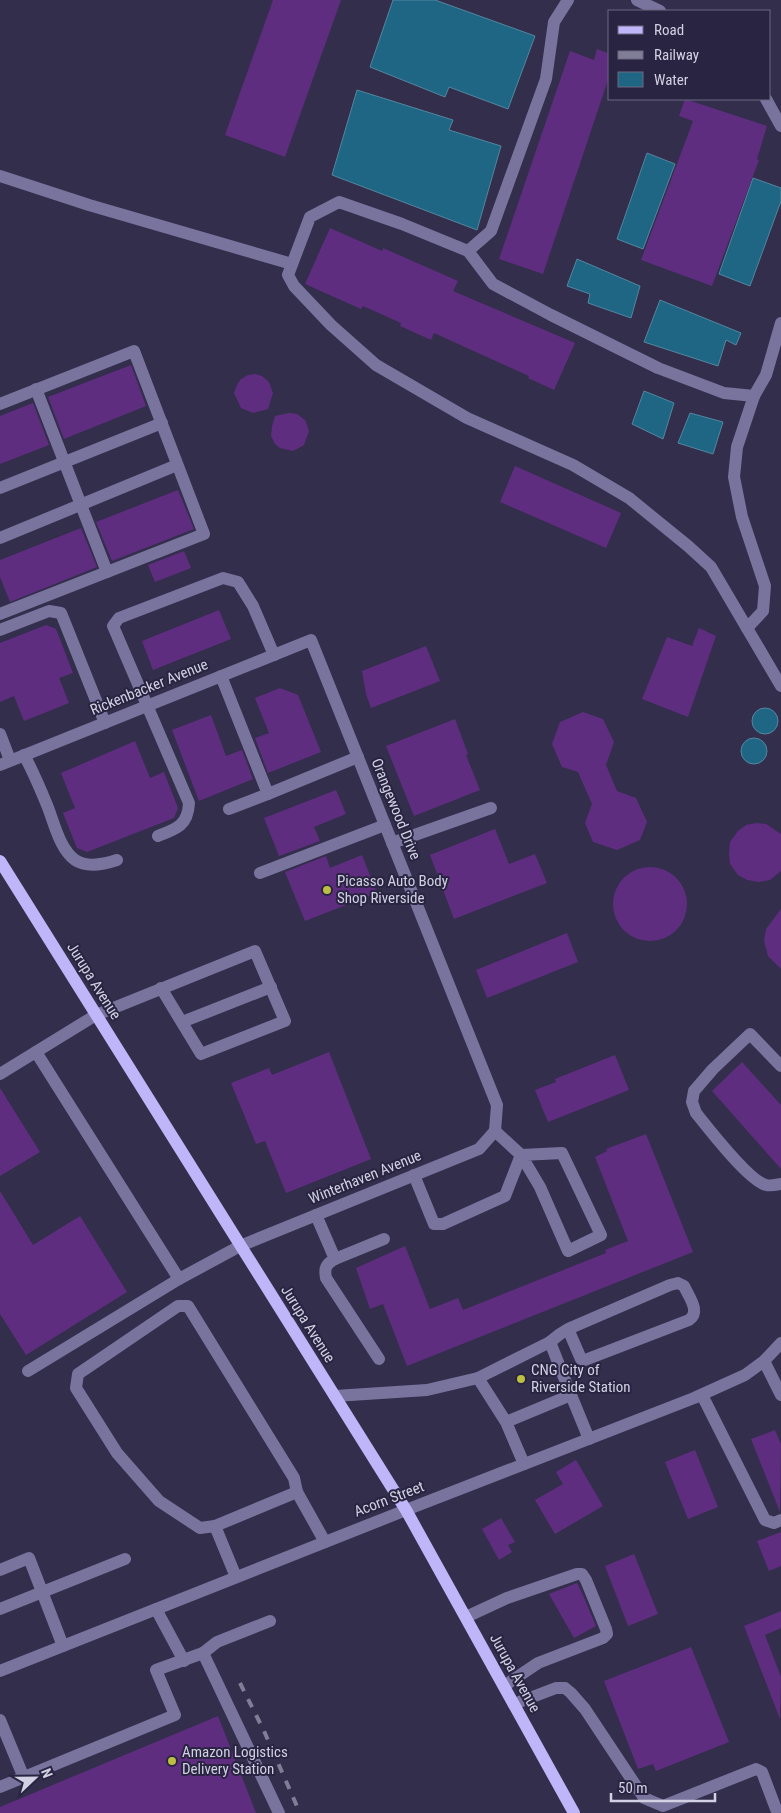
<svg xmlns="http://www.w3.org/2000/svg" width="781" height="1813" viewBox="0 0 781 1813" font-family="'Roboto Condensed',sans-serif">
<style>
.water{fill:#1e6683;stroke:#5486a0}
.building{fill:#5f2d7f}
.lines{fill:none;stroke-linecap:round;stroke-linejoin:round}
.minor{stroke:#79749d;stroke-width:12}
.major{stroke:#beb6f9;stroke-width:12}
.rail{stroke:#807d96;stroke-width:4;stroke-dasharray:9 9;stroke-linecap:butt}
.poi-dot{fill:#bdbf42;stroke:#292441;stroke-width:2}
.labels{text-anchor:middle;stroke-width:4;stroke-linejoin:round;paint-order:stroke}
.street-label{font-size:15px;fill:#d2d1e4;stroke:#292441}
.poi-label{font-size:15px;fill:#d2d1e4;stroke:#292441;text-anchor:start}
</style>
<rect width="100%" height="100%" fill="#332e4c"/>
<g class="water">
<polygon points="393,0 435,0 535,36 508,109 449,87 445,97 370,67"/>
<polygon points="357,90 453,120 449,130 501,146 477,230 332,175"/>
<polygon points="647,153 675,164 643,249 617,239"/>
<polygon points="753,178 781,188 781,201 750,286 719,274"/>
<polygon points="577,259 640,286 631,318 588,303 590,294 567,286"/>
<polygon points="660,300 741,333 736,345 726,340 718,366 644,342"/>
<polygon points="644,391 674,403 663,439 632,424"/>
<polygon points="690,413 723,422 713,454 678,443"/>
<circle cx="765" cy="721" r="13"/>
<circle cx="754" cy="751" r="13"/>
</g>
<g class="building">
<polygon points="273,0 341,0 285,157 225,135"/>
<polygon points="597,49 610,54 610,81 608,80 543,274 499,259 570,51 594,60"/>
<polygon points="685,99 767,126 757,159 759,160 712,286 641,260 693,121 679,116"/>
<polygon points="330,228 382,251 383,248 458,281 453,291 575,343 554,390 528,378 529,376 434,333 431,340 400,326 401,323 363,306 361,309 305,284"/>
<polygon points="131,365 146,406 64,439 48,397"/>
<polygon points="255,374 262,376 269,382 273,393 268,409 253,413 241,408 234,393 237,385 241,379 248,375"/>
<polygon points="33,403 49,445 0,464 0,416"/>
<polygon points="289,413 297,414 305,420 309,431 304,445 293,451 280,448 275,444 271,436 272,427 275,416"/>
<polygon points="515,466 621,513 606,548 500,502"/>
<polygon points="178,490 194,529 112,561 96,522"/>
<polygon points="81,528 97,567 10,602 0,577 0,560"/>
<polygon points="184,551 191,568 155,582 148,565"/>
<polygon points="219,610 231,639 153,670 142,641"/>
<polygon points="46,625 56,629 73,673 59,678 69,703 24,721 14,696 0,702 0,643"/>
<polygon points="699,628 716,636 688,717 642,699 667,637 692,646"/>
<polygon points="426,646 440,681 371,708 366,694 362,671"/>
<polygon points="280,688 298,695 321,752 268,773 255,738 269,733 255,698"/>
<polygon points="583,712 603,719 614,742 606,765 617,791 636,798 647,822 640,840 617,850 593,842 585,823 592,804 578,772 562,767 552,744 560,722"/>
<polygon points="211,715 226,756 242,750 253,779 199,801 172,730"/>
<polygon points="455,719 468,754 466,755 480,790 414,816 386,746"/>
<polygon points="135,741 150,778 164,772 178,808 174,818 87,852 77,848 63,813 75,808 61,773"/>
<polygon points="336,790 346,814 314,827 320,841 279,856 264,818"/>
<polygon points="756,823 766,824 781,834 781,871 770,880 759,882 747,880 738,875 730,864 729,854 730,842 738,831 746,825"/>
<polygon points="495,829 509,864 535,854 547,883 454,919 430,855"/>
<polygon points="362,855 377,893 305,921 285,872 326,856 330,868"/>
<circle cx="650" cy="904" r="37"/>
<polygon points="781,909 781,969 768,956 764,941 766,929"/>
<polygon points="567,933 578,962 487,998 476,970"/>
<polygon points="329,1052 371,1159 286,1193 265,1141 256,1144 231,1083 269,1068 272,1075"/>
<polygon points="615,1055 629,1090 548,1122 535,1090 556,1082 555,1079"/>
<polygon points="742,1062 781,1105 781,1169 712,1091"/>
<polygon points="0,1088 40,1152 0,1176"/>
<polygon points="646,1134 693,1252 407,1366 383,1304 370,1309 356,1268 405,1246 430,1309 458,1298 463,1310 606,1253 605,1250 628,1241 595,1157 607,1151 606,1149"/>
<polygon points="0,1191 33,1245 80,1216 127,1292 26,1355 0,1314"/>
<polygon points="775,1430 781,1444 780,1512 751,1439"/>
<polygon points="695,1450 718,1507 688,1519 665,1462"/>
<polygon points="576,1460 603,1506 555,1534 535,1500 563,1484 556,1472"/>
<polygon points="501,1518 515,1542 508,1545 512,1552 499,1560 482,1529"/>
<polygon points="781,1532 781,1566 769,1571 757,1541"/>
<polygon points="634,1554 658,1614 628,1626 605,1566"/>
<polygon points="577,1583 582,1593 596,1626 574,1638 549,1594"/>
<polygon points="781,1611 781,1628 765,1635 781,1677 780,1719 744,1626"/>
<polygon points="691,1647 729,1742 656,1771 653,1764 638,1769 604,1681"/>
<polygon points="218,1716 256,1813 0,1813 0,1807"/>
</g>
<g class="lines">
<g class="minor">
<polyline points="637,0 660,11"/>
<polyline points="766,99 781,126"/>
<polyline points="0,176 89,205 292,264"/>
<polyline points="468,251 491,231 546,79 554,22 568,0"/>
<polyline points="781,323 766,375 754,396 724,393 658,368 551,315 493,284 468,251 402,224 339,202 310,217 288,275 294,286 331,325 376,365 467,418 573,465 629,498 688,546 711,567 781,686"/>
<polyline points="36,389 107,572"/>
<polyline points="0,404 134,351 204,534 0,614"/>
<polyline points="0,488 162,423"/>
<polyline points="0,538 177,465"/>
<polyline points="747,628 763,611 765,586 742,517 734,477 737,447 754,396"/>
<polyline points="0,630 49,611 61,613 105,723"/>
<polyline points="221,676 268,794 358,757"/>
<polyline points="0,734 10,760"/>
<path d="M24,755c9,16 16,33 23,50 7,17 12,43 28,55 12,8 30,4 42,0"/>
<polyline points="0,765 311,640 497,1105 495,1131"/>
<polyline points="229,809 268,794"/>
<path d="M158,836c19,-7 30,-11 31,-33l-76,-177 6,-8 104,-40 15,4 15,24 21,49"/>
<polyline points="392,843 491,808"/>
<polyline points="260,873 385,825"/>
<polyline points="182,1022 271,987"/>
<polyline points="36,1052 179,1279 240,1246 479,1149 495,1131"/>
<path d="M781,1066l-31,-32 -37,35 -19,22 -2,11 4,11c12,15 53,68 70,72 4,1 10,0 15,-1"/>
<polyline points="0,1074 96,1015 255,951 285,1021 201,1054 161,988"/>
<polyline points="414,1175 434,1224 443,1224 505,1196 521,1155 562,1153 601,1235 568,1251 540,1187 521,1155 495,1131"/>
<path d="M316,1215l19,44c-9,5 -11,9 -9,19l53,81"/>
<polyline points="335,1259 384,1239"/>
<path d="M550,1342l10,-8 8,-5 102,-44 8,-2 6,3c5,11 17,26 5,34l-104,40 -4,-1 -13,-30"/>
<polyline points="764,1361 781,1395"/>
<polyline points="28,1371 179,1279"/>
<polyline points="571,1395 589,1439"/>
<polyline points="702,1395 765,1520 774,1523 781,1520"/>
<polyline points="335,1396 427,1390 478,1378"/>
<polyline points="506,1422 571,1395 550,1342 478,1378 506,1422 524,1464"/>
<polyline points="215,1526 200,1528 159,1501 117,1453 76,1388 78,1374 178,1306 188,1306 294,1478 297,1492"/>
<polyline points="0,1570 29,1558 63,1646"/>
<polyline points="236,1577 215,1526 297,1492 325,1542"/>
<polyline points="0,1609 125,1559"/>
<polyline points="156,1609 184,1661"/>
<polyline points="466,1617 507,1598 577,1574 582,1574 586,1580 606,1629 607,1634 603,1638 538,1663 504,1686"/>
<polyline points="203,1653 217,1642 270,1621"/>
<polyline points="0,1671 406,1510 694,1398 745,1375 764,1361 781,1343"/>
<polyline points="514,1704 556,1688 565,1688 571,1693 585,1709 644,1798 663,1806 756,1769 762,1772 776,1809"/>
<polyline points="0,1720 24,1778"/>
<polyline points="0,1787 175,1715 156,1670 203,1653 279,1813"/>
</g>
<polyline class="major" points="0,861 406,1510 574,1813"/>
<polyline class="rail" points="240,1683 264,1731 300,1813"/>
</g>
<g class="poi-dot">
<circle cx="327" cy="890" r="5"/>
<circle cx="521" cy="1379" r="5"/>
<circle cx="172" cy="1761" r="5"/>
</g>
<g class="labels">
<g class="street-label">
<text transform="translate(149 687) rotate(-22)" y="5">Rickenbacker Avenue</text>
<text transform="translate(396 809) rotate(68)" y="5">Orangewood Drive</text>
<text transform="translate(94 981) rotate(58)" y="5">Jurupa Avenue</text>
<text transform="translate(365 1177) rotate(-22)" y="5">Winterhaven Avenue</text>
<text transform="translate(308 1324) rotate(58)" y="5">Jurupa Avenue</text>
<text transform="translate(389 1499) rotate(-21)" y="5">Acorn Street</text>
<text transform="translate(515 1673) rotate(61)" y="5">Jurupa Avenue</text>
</g>
<g class="poi-label">
<text x="337" y="886">Picasso Auto Body<tspan x="337" dy="17">Shop Riverside</tspan></text>
<text x="531" y="1375">CNG City of<tspan x="531" dy="17">Riverside Station</tspan></text>
<text x="182" y="1757">Amazon Logistics<tspan x="182" dy="17">Delivery Station</tspan></text>
</g>
</g>
<rect x="608" y="10" width="162" height="90" fill="#292441" stroke="#6d6982"/>
<rect x="618" y="26" width="25" height="8" fill="#beb6f9" stroke="#6d6982"/>
<text x="654" y="35" font-size="15" fill="#d2d1e4">Road</text>
<rect x="618" y="51" width="25" height="8" fill="#807d96" stroke="#6d6982"/>
<text x="654" y="60" font-size="15" fill="#d2d1e4">Railway</text>
<rect x="618" y="72" width="25" height="15" fill="#1e6683" stroke="#6d6982"/>
<text x="654" y="85" font-size="15" fill="#d2d1e4">Water</text>
<g transform="translate(35 1778) rotate(68)" stroke="#292441" stroke-width="4" paint-order="stroke">
<path d="M0-4L9 19L0 12L-9 19Z" fill="#d2d1e4"/>
<text y="-8" font-size="14" font-weight="bold" text-anchor="middle" fill="#d2d1e4">N</text>
</g>
<path d="M611 1793v8h104v-8" fill="none" stroke="#d2d1e4" stroke-width="2.5"/>
<text x="618" y="1793" font-size="15" fill="#d2d1e4" stroke="#292441" stroke-width="4" paint-order="stroke">50 m</text>
</svg>
